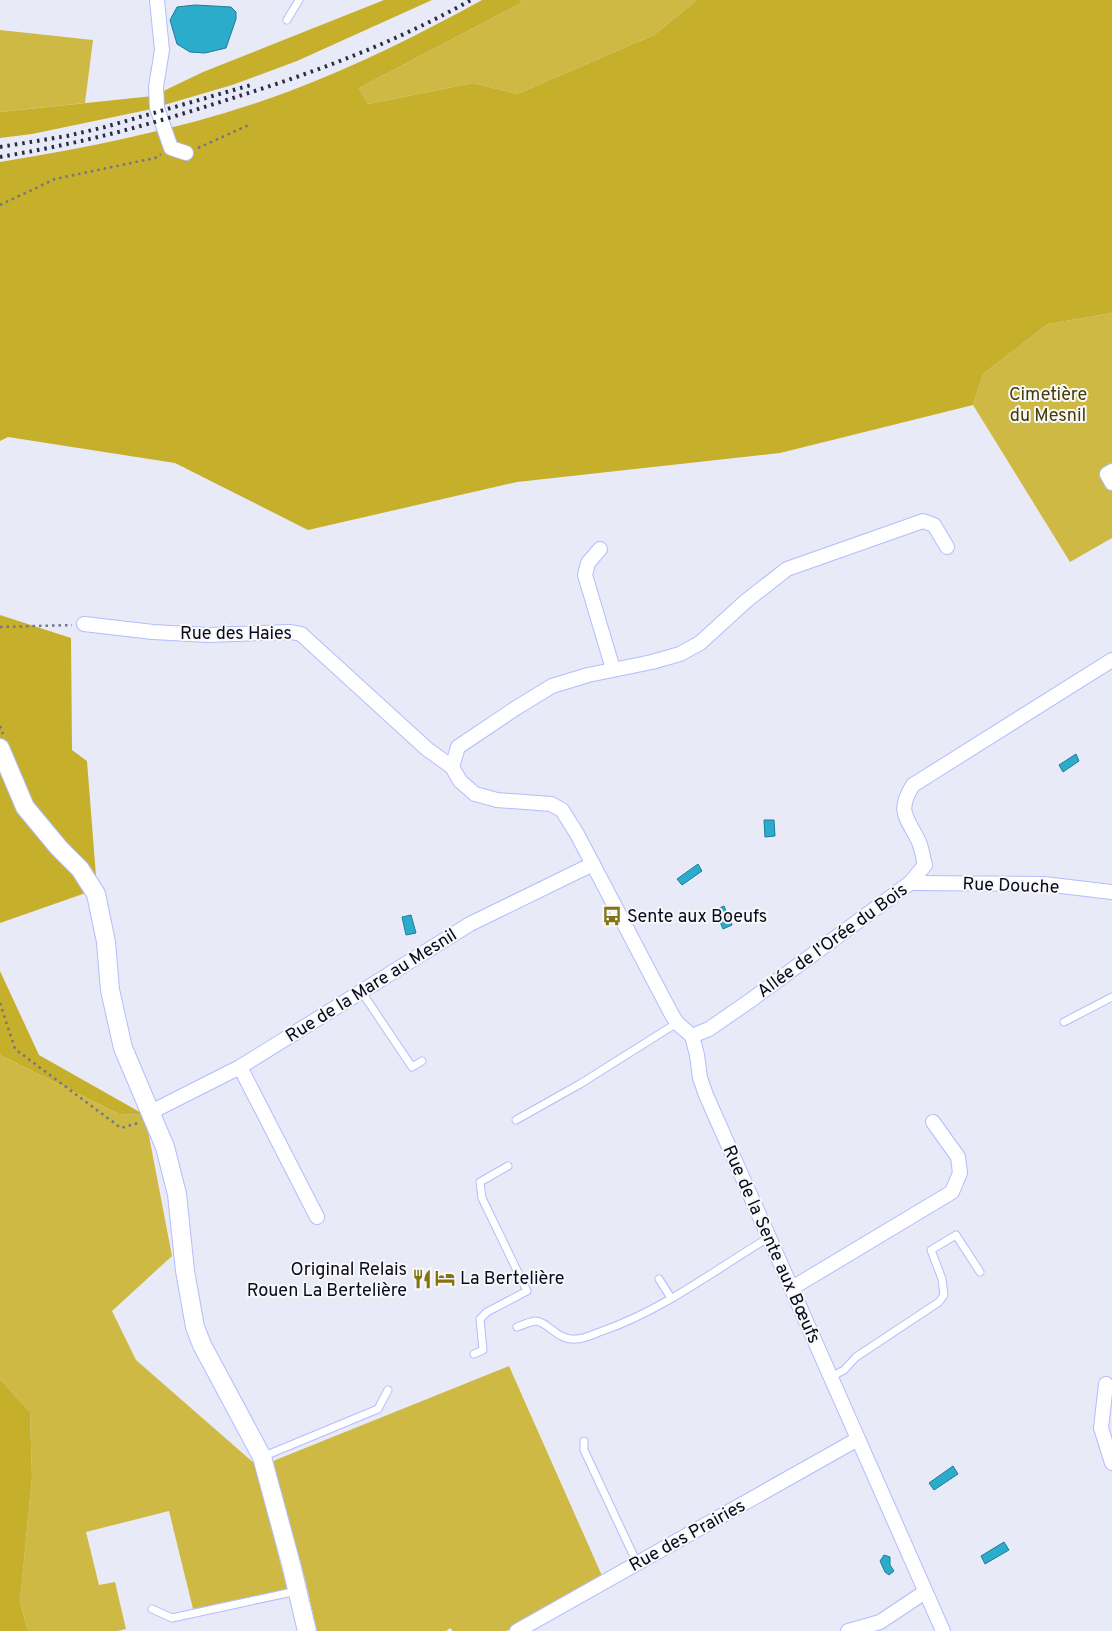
<svg xmlns="http://www.w3.org/2000/svg" width="1112" height="1631" viewBox="0 0 1112 1631" font-family="Overpass,sans-serif">
<style>
.green{fill:#cfb945}
.forest{fill:#c6af2b}
.water{fill:#2baccb;stroke:#207b97}
.lines{fill:none;stroke-linecap:round;stroke-linejoin:round}
.service-casing{stroke:#b3bcff;stroke-width:9}
.minor-casing{stroke:#b3bcff;stroke-width:16}
.tertiary-casing{stroke:#b3bcff;stroke-width:20}
.path{stroke:#747587;stroke-width:2.5;stroke-dasharray:2.5 4;stroke-linecap:butt}
.service{stroke:#fff;stroke-width:7}
.minor{stroke:#fff;stroke-width:14}
.tertiary{stroke:#fff;stroke-width:18}
.rail{stroke:#2b2b41;stroke-width:4;stroke-dasharray:2.5 5;stroke-linecap:butt}
.labels{text-anchor:middle;stroke-width:4;stroke-linejoin:round;paint-order:stroke}
.park-label{font-size:18px;fill:#453b06;stroke:#f8f8f8}
.street-label{font-size:18px;fill:#08081f;stroke:#f8f8f8}
.poi-label{font-size:18px;fill:#08081f;stroke:#f8f8f8;text-anchor:start}
</style>
<rect width="100%" height="100%" fill="#e8eaf8"/>
<g class="green">
<polygon points="520,0 697,0 654,35 517,94 473,83 368,104 359,88 521,3"/>
<polygon points="0,30 93,40 85,103 0,112"/>
<polygon points="1112,313 1112,538 1070,562 973,405 983,374 1048,324"/>
<polygon points="0,1055 119,1114 145,1115 172,1256 112,1311 136,1360 255,1464 287,1589 193,1609 169,1511 86,1532 99,1585 115,1582 126,1629 117,1631 28,1631 20,1602 32,1477 30,1412 0,1379"/>
<polygon points="509,1366 603,1578 506,1631 453,1631 450,1628 446,1631 317,1631 306,1583 273,1461"/>
</g>
<g class="forest">
<polygon points="384,0 432,0 297,61 232,85 147,110 32,134 0,138 0,112 153,96 203,72"/>
<path d="M482,0h38l1,3 -162,85 9,16 105,-21 44,11 137,-59 43,-35h415v313l-64,11 -65,50 -10,31 -193,48 -263,29 -209,48 -133,-67 -167,-26 -8,4v-279c98,-16 197,-36 290,-71 66,-25 130,-57 192,-91z"/>
<polygon points="0,615 71,638 72,750 87,761 97,889 0,923"/>
<polygon points="0,971 39,1055 145,1115 119,1114 0,1055"/>
<polygon points="0,1379 30,1412 32,1477 20,1602 28,1631 0,1631"/>
</g>
<g class="water">
<polygon points="195,5 231,7 236,12 236,19 226,48 205,53 190,52 177,44 170,20 177,7"/>
<polygon points="1076,754 1079,761 1063,772 1059,765"/>
<polygon points="764,820 774,820 775,836 765,837"/>
<polygon points="698,864 702,871 682,885 677,879"/>
<polygon points="724,906 732,925 723,929 715,910"/>
<polygon points="411,915 416,933 406,935 402,917"/>
<polygon points="953,1466 958,1474 934,1490 929,1483"/>
<polygon points="1004,1542 1009,1550 985,1564 981,1556"/>
<polygon points="884,1555 890,1557 890,1565 894,1571 889,1575 885,1572 880,1561"/>
</g>
<g class="lines">
<defs>
<g id="service">
<polyline points="287,20 299,0"/>
<polyline points="361,991 412,1067 422,1061"/>
<polyline points="1064,1022 1112,997"/>
<polyline points="516,1120 580,1084 677,1023"/>
<polyline points="659,1279 671,1298"/>
<path d="M517,1327c5,-2 12,-5 18,-6 13,0 22,20 41,18 9,0 20,-6 29,-9 59,-21 110,-60 163,-92"/>
<polyline points="474,1354 483,1350 480,1319 487,1312 527,1291 482,1198 480,1182 508,1166"/>
<polyline points="831,1377 844,1370 856,1357 939,1302 944,1295 942,1279 931,1250 956,1235 980,1272"/>
<polyline points="584,1441 584,1450 637,1563"/>
<polyline points="262,1457 378,1409 388,1390"/>
<polyline points="152,1609 172,1618 297,1591"/>
</g>
<g id="minor">
<polyline points="157,0 162,50 156,87 157,108 171,148 186,153"/>
<polyline points="1112,471 1107,474 1112,483"/>
<polyline points="600,549 588,563 585,575 613,669"/>
<polyline points="84,624 153,632 208,635 291,632 301,634 427,749 452,767"/>
<polyline points="910,883 1044,884 1112,892"/>
<path d="M692,1036l17,-7 42,-29 159,-117 15,-18c-2,-7 -3,-16 -6,-23 -12,-25 -23,-30 -6,-57l199,-125"/>
<polyline points="240,1067 317,1217"/>
<polyline points="151,1112 240,1067 470,924 593,864"/>
<polyline points="792,1288 952,1192 960,1173 958,1157 933,1122"/>
<polyline points="1106,1384 1101,1428 1112,1463"/>
<polyline points="517,1631 858,1439"/>
<polyline points="848,1631 880,1622 925,1592"/>
<polyline points="943,1631 706,1095 700,1078 697,1055 692,1036 677,1023 672,1015 577,834 562,810 551,804 497,800 475,794 460,781 452,767 458,747 516,708 552,686 588,675 652,662 680,654 700,643 746,601 787,569 923,521 934,525 947,547"/>
</g>
<polyline id="tertiary" points="0,748 25,807 59,848 80,869 96,894 106,942 110,990 123,1048 165,1147 177,1194 185,1271 195,1327 202,1345 262,1457 291,1564 307,1631"/>
</defs>
<use href="#service" class="service-casing"/>
<use href="#minor" class="minor-casing"/>
<use href="#tertiary" class="tertiary-casing"/>
<g class="path">
<polyline points="198,148 251,124"/>
<polyline points="0,205 55,179 155,158 161,154"/>
<polyline points="0,627 72,625"/>
<polyline points="0,726 3,734"/>
<polyline points="0,1003 15,1049 121,1128 138,1123"/>
</g>
<use href="#service" class="service"/>
<use href="#minor" class="minor"/>
<use href="#tertiary" class="tertiary"/>
<g class="rail">
<polyline points="0,147 67,136 105,127 251,85"/>
<path d="M0,157c22,-4 45,-8 67,-13 58,-12 116,-30 172,-48 80,-25 159,-55 232,-96"/>
</g>
</g>
<defs>
<symbol id="bus-bare" viewBox="-9 -9 18 18"><path d="M-5-6H5V4H4V6H2V4H-2V6H-4V4H-5ZM-3.5-4V0h7V-4ZM-3.5 1.2v1.5H-2V1.2ZM2 1.2v1.5H3.5V1.2Z" fill="#837314" stroke="#f8f8f8" stroke-width="2.5" paint-order="stroke"/></symbol>
<symbol id="hotel-bare" viewBox="-9 -9 18 18"><path d="M-6-4.5h1.5V1H6V5H4.5V3h-9V5H-6ZM-4 0a1.8 1.8 0 1 1 3.6 0ZM.5 0V-2.5h3Q6-2.5 6 0Z" fill="#837314" stroke="#f8f8f8" stroke-width="2.5" paint-order="stroke"/></symbol>
<symbol id="restaurant-bare" viewBox="-9 -9 18 18"><path d="M-5-6h1v4h1v-4h1v4h1v-4h1v5L-1.5 .5V6h-2V.5L-5-1ZM5-6V6H3V1.5H1.5Q1.5-4 5-6Z" fill="#837314" stroke="#f8f8f8" stroke-width="2.5" paint-order="stroke"/></symbol>
</defs>
<g fill-rule="evenodd">
<use href="#bus-bare" x="598" y="902" width="28" height="28"/>
<use href="#hotel-bare" x="431" y="1264" width="28" height="28"/>
<use href="#restaurant-bare" x="408" y="1265" width="28" height="28"/>
</g>
<g class="labels">
<g class="park-label">
<text x="1048" y="400">Cimetière<tspan x="1048" dy="21">du Mesnil</tspan></text>
</g>
<g class="street-label">
<text x="236" y="639">Rue des Haies</text>
<text transform="translate(1011 885) rotate(2)" y="6">Rue Douche</text>
<text transform="translate(832 940) rotate(-36)" y="6">Allée de l'Orée du Bois</text>
<text transform="translate(371 985) rotate(-32)" y="6">Rue de la Mare au Mesnil</text>
<text transform="translate(772 1244) rotate(66)" y="6">Rue de la Sente aux Bœufs</text>
<text transform="translate(687 1535) rotate(-29)" y="6">Rue des Prairies</text>
</g>
<g class="poi-label">
<text x="627" y="922">Sente aux Boeufs</text>
<text x="407" y="1275" text-anchor="end">Original Relais<tspan x="407" dy="21">Rouen La Bertelière</tspan></text>
<text x="460" y="1284">La Bertelière</text>
</g>
</g>
</svg>
